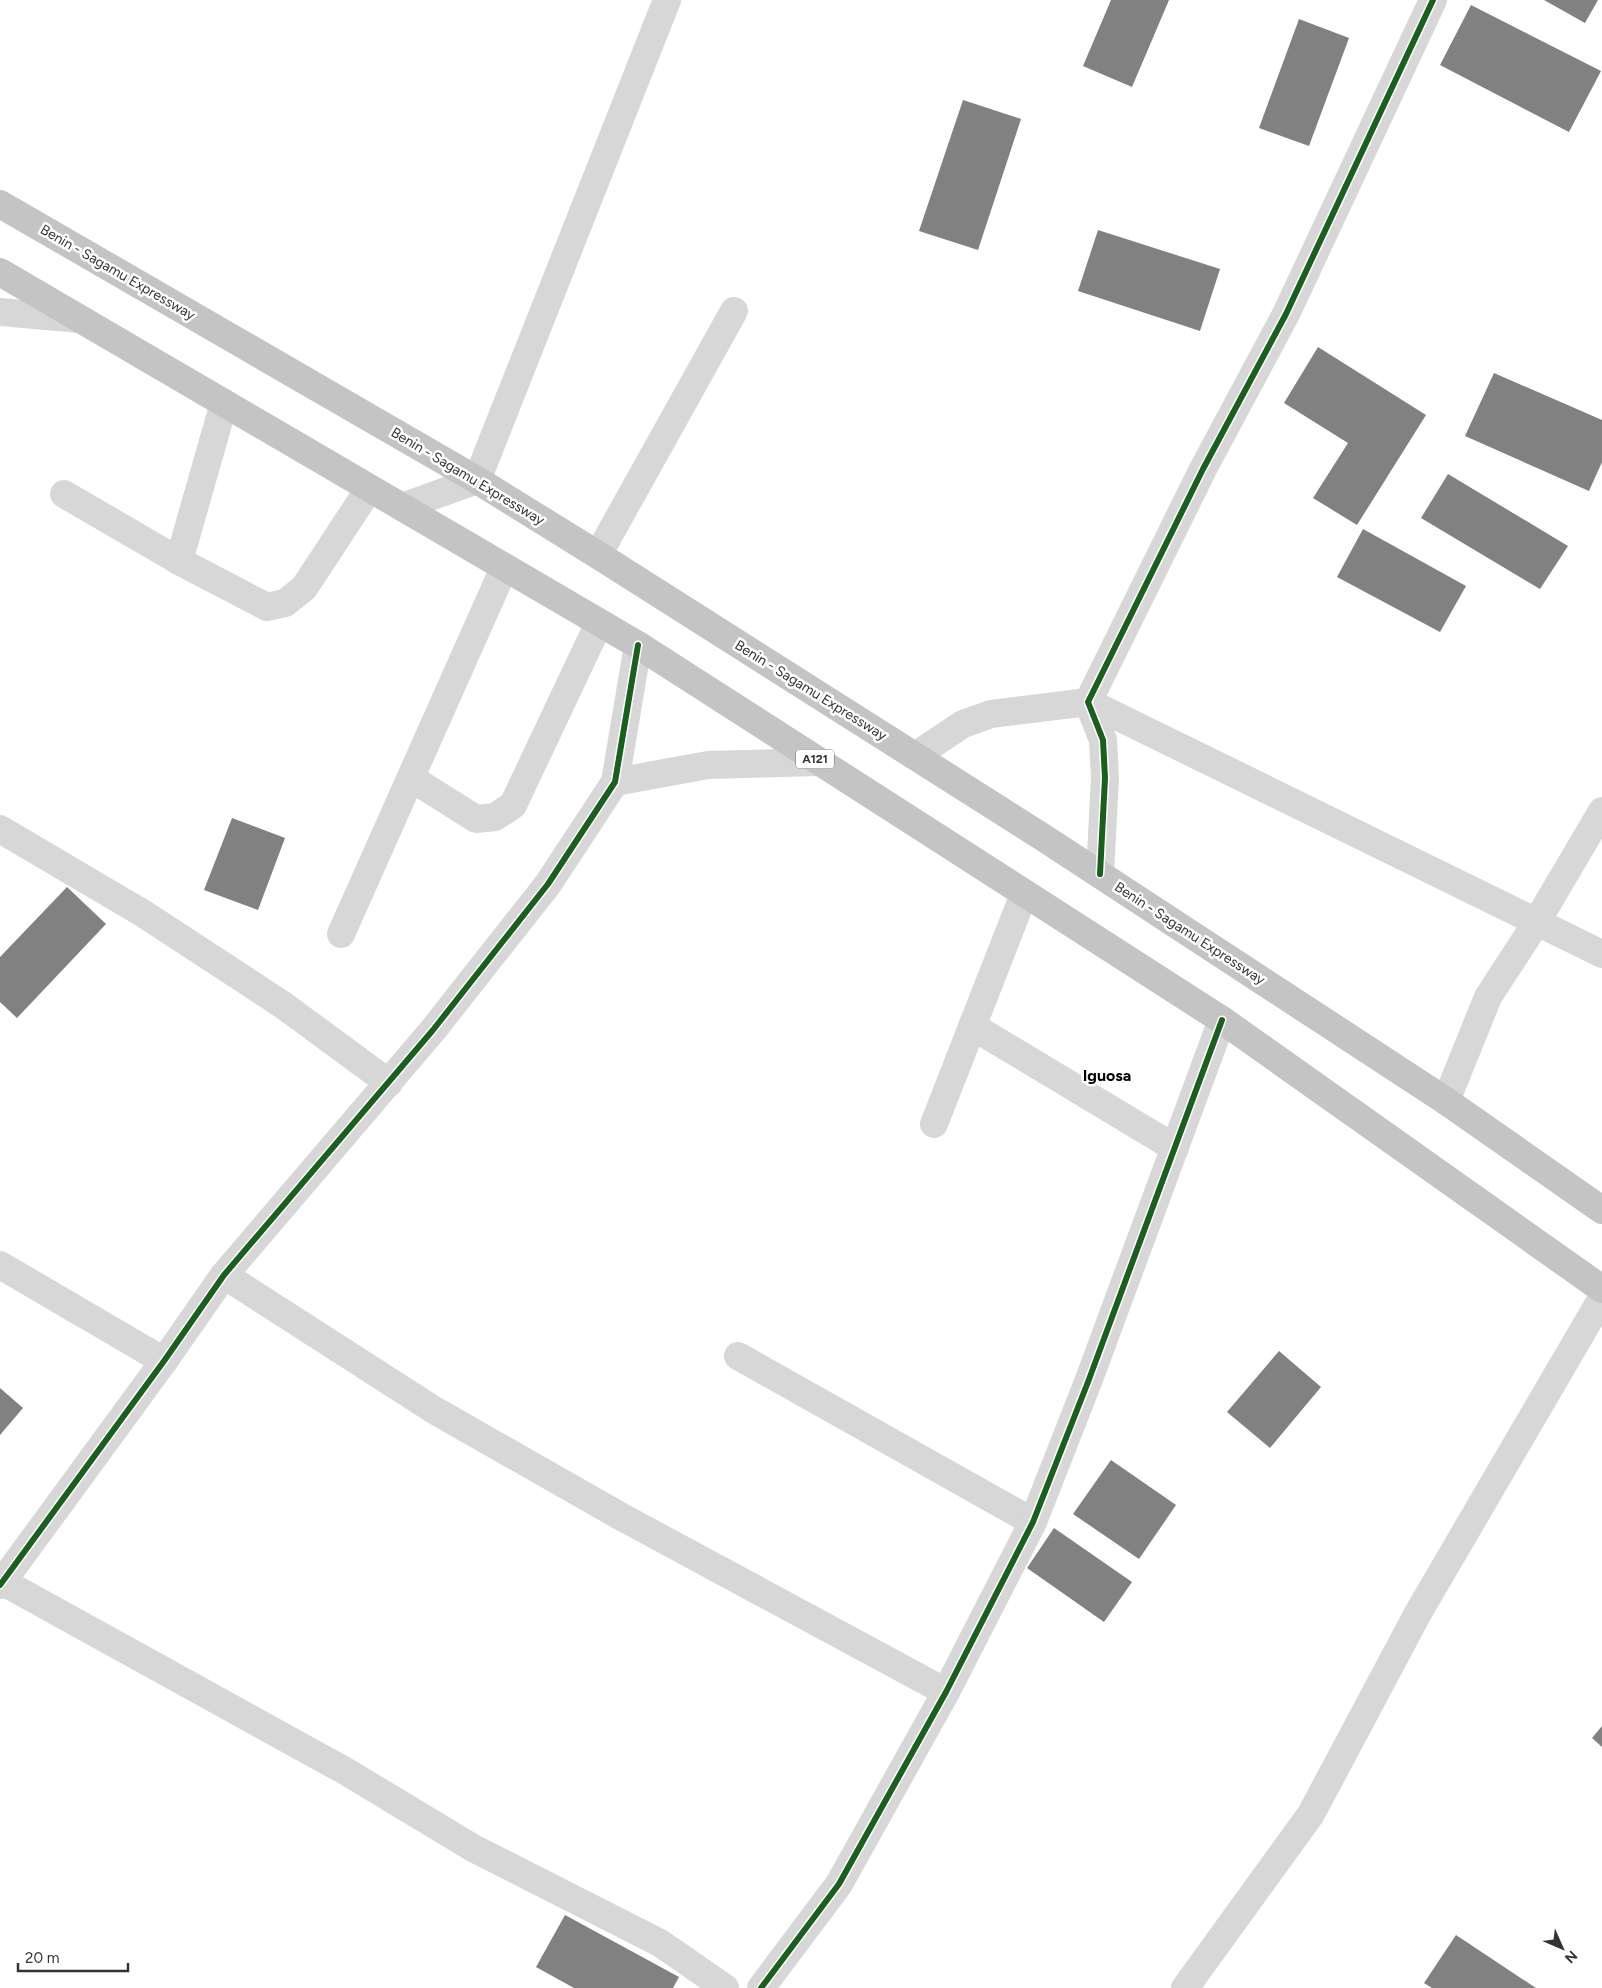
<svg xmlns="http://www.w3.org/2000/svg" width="1602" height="1988" viewBox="0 0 1602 1988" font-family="Figtree,sans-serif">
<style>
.building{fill:#818181}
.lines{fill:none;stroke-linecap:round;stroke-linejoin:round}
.minor{stroke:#d7d7d7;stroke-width:28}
.highway{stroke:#c4c4c4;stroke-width:28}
.cycleway-casing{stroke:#fff;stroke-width:9}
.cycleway{stroke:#1b5e20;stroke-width:6}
.labels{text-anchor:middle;stroke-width:5;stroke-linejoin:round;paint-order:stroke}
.shield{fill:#fff;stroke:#707070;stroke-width:1}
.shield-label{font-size:12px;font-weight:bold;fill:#333}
.street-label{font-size:14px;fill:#333;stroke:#fff}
.quarter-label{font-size:16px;font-weight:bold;fill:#000;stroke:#fff}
</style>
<rect width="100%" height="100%" fill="#fff"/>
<g class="building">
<polygon points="1111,0 1169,0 1132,87 1083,66"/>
<polygon points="1544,0 1598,0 1585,23"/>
<polygon points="1471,5 1601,71 1569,132 1440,65"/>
<polygon points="1299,19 1349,38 1309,146 1259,128"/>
<polygon points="963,100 1021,119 978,250 919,231"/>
<polygon points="1098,230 1220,269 1200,331 1078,291"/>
<polygon points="1318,347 1426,415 1357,525 1313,498 1348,443 1284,403"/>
<polygon points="1494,373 1602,420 1602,462 1589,491 1465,436"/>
<polygon points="1448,474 1568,546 1540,589 1421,518"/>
<polygon points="1363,529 1466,586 1440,632 1337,577"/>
<polygon points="232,818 285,838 258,910 204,890"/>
<polygon points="67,887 106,924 17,1018 0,1002 0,957"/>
<polygon points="1279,1351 1321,1387 1270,1448 1227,1412"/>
<polygon points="0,1388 23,1408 0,1435"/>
<polygon points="1111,1460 1176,1505 1139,1559 1073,1514"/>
<polygon points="1054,1528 1132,1582 1104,1622 1027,1568"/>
<polygon points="1602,1726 1602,1747 1592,1738"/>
<polygon points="565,1915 679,1977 673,1988 574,1988 536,1967"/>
<polygon points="1456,1935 1536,1988 1432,1988 1424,1983"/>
</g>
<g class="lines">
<g class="minor">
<polyline points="0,312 80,319"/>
<polyline points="64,494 179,561 267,607 285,603 304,588 369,489"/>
<polyline points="402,507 477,480 667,0"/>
<polyline points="598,555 734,311"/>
<polyline points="179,561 224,403"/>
<polyline points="915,756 963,724 991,714 1088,702 1602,954"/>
<polyline points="411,778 476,819 495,817 513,805 599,623"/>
<polyline points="615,782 708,765 819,762"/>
<polyline points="0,829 144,914 283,1005 389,1083"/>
<polyline points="1100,874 1105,778 1103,740 1088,702 1203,469 1286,314 1433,0"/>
<polyline points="341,934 504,568"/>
<polyline points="972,1026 1175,1148"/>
<polyline points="1446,1101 1488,997 1536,923 1602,811"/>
<polyline points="934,1124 1024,894"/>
<polyline points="0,1265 164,1361"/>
<polyline points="224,1275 434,1410 620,1516 946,1692"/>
<polyline points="738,1356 1033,1522"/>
<polyline points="3,1582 347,1772 473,1848 660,1943 725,1988"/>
<polyline points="0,1585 164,1361 224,1275 433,1030 548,884 615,782 638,645"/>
<polyline points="761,1988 839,1884 946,1692 1033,1522 1088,1382 1222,1020"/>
<polyline points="1185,1988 1311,1814 1418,1613 1602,1298"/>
</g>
<g class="highway">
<polyline points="0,204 477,480 598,555 1044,838 1446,1101 1602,1210"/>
<polyline points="0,272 638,645 1222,1020 1602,1289"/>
</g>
<defs>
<g id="cycleway">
<polyline points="1100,874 1105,778 1103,740 1088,702 1203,469 1286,314 1433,0"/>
<polyline points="0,1585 164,1361 224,1275 433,1030 548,884 615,782 638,645"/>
<polyline points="761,1988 839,1884 946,1692 1033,1522 1088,1382 1222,1020"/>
</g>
</defs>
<use href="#cycleway" class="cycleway-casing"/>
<use href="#cycleway" class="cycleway"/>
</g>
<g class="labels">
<rect class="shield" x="796" y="749.5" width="38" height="19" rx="4"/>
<g class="shield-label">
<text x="815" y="763">A121</text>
</g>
<g class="street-label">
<text transform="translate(118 272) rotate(30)" y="5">Benin - Sagamu Expressway</text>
<text transform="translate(468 476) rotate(31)" y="5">Benin - Sagamu Expressway</text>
<text transform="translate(811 690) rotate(32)" y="5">Benin - Sagamu Expressway</text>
<text transform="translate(1190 933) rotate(33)" y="5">Benin - Sagamu Expressway</text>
</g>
<g class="quarter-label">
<text x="1107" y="1081">Iguosa</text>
</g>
</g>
<g transform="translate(1562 1948) rotate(135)" stroke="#ffffff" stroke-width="4" paint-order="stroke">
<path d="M0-4L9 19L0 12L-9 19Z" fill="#333333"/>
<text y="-8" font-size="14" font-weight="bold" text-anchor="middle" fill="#333333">N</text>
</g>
<path d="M18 1963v8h110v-8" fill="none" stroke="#333333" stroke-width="2.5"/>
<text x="25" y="1963" font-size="15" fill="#333333" stroke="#ffffff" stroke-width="4" paint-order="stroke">20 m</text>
</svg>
